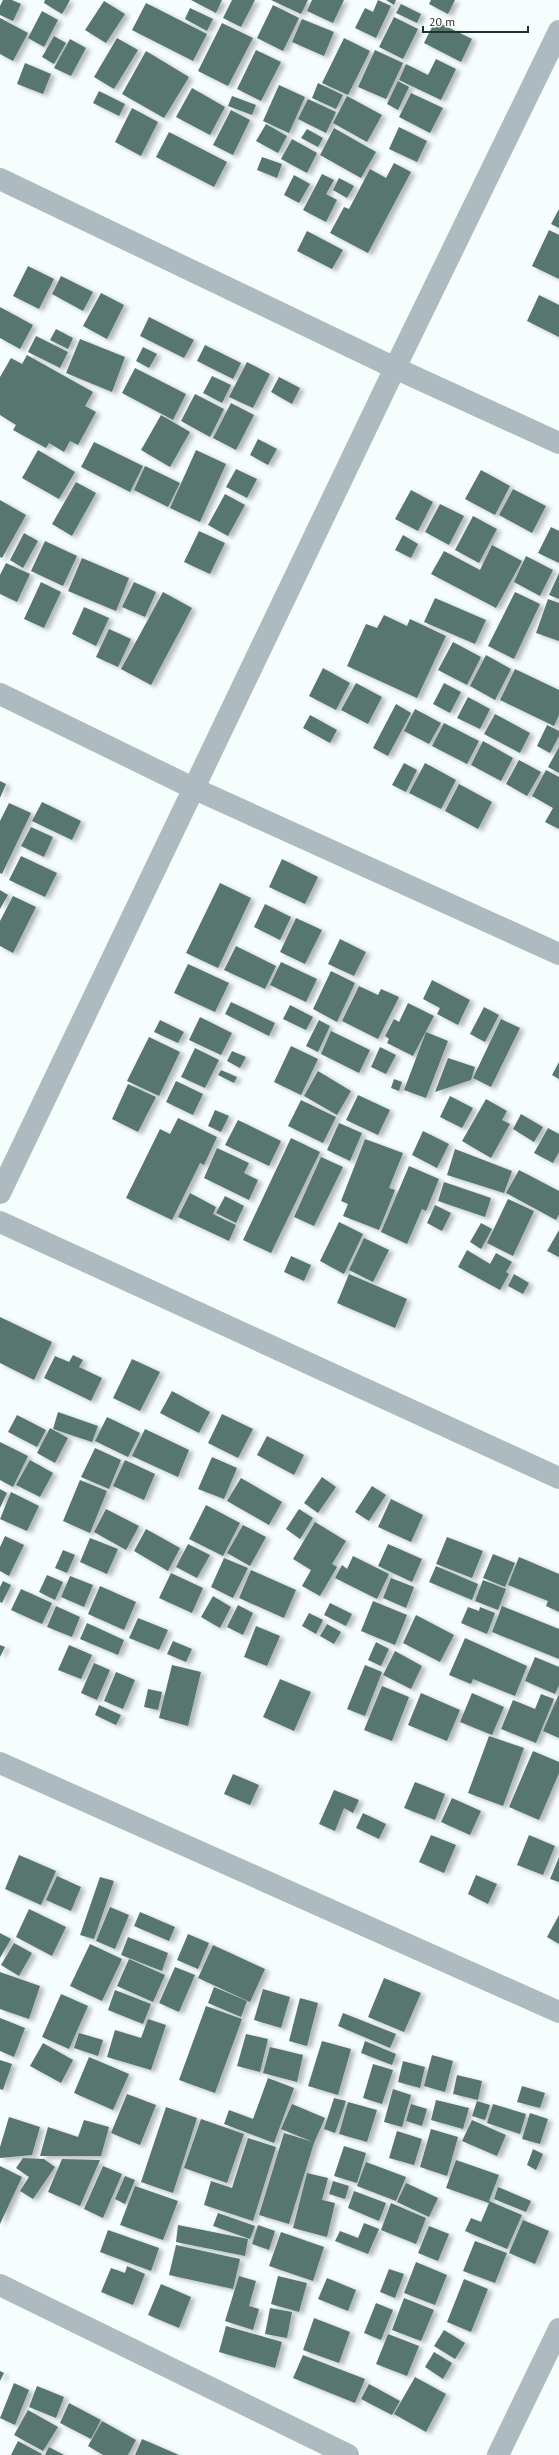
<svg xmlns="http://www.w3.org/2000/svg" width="559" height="2455" viewBox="0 0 559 2455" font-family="'PT Sans',sans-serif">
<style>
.building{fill:#57766e;filter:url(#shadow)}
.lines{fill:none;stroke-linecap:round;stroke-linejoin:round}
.minor{stroke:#adbbc0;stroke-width:22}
</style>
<defs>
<filter id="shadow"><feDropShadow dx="4.5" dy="2.5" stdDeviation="2" flood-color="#0004"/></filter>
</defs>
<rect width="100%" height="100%" fill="#f6fdfd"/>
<g class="building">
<polygon points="3,0 12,0 21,4 13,21 0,15 0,6"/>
<polygon points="45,0 70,0 62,14 44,3"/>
<polygon points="191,0 222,0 216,13"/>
<polygon points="232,0 255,0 241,27 223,18"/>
<polygon points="271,0 308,0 301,14"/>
<polygon points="312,0 344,0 333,23 307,11"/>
<polygon points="378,0 391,6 376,38 355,28 365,8 373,12"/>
<polygon points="386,0 396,0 394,5"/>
<polygon points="431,0 455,0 448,14 429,4"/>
<polygon points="104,1 125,14 106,43 85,30"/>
<polygon points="146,3 207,34 193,61 132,30"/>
<polygon points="401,4 421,14 417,23 396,13"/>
<polygon points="273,5 299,18 283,51 257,38"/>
<polygon points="190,8 213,19 207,31 185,19"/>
<polygon points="42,11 58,20 44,47 28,38"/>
<polygon points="394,17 418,29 403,59 379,47"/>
<polygon points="0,18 28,33 13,61 0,54"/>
<polygon points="302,19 334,32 324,56 292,42"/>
<polygon points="435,21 472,39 461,62 424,43"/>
<polygon points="222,23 253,38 228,86 198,71"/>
<polygon points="54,36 66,43 54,64 42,57"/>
<polygon points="117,38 138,50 114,89 94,77"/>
<polygon points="344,38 370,51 348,95 322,83"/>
<polygon points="70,39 86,48 71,76 54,68"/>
<polygon points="256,50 281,62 261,101 237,89"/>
<polygon points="375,50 403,63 386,99 358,87"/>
<polygon points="146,51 189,77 164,118 122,94"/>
<polygon points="436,59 456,69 441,100 399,80 406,64 428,75"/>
<polygon points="25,63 51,74 43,94 17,84"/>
<polygon points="398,81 409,87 398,110 387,104"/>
<polygon points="318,83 343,95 336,109 312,98"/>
<polygon points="279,85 305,97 289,133 263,121"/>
<polygon points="192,88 225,107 210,135 176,117"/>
<polygon points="99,91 125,104 119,116 93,103"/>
<polygon points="411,93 443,108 430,133 399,117"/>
<polygon points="232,96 256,105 252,115 228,106"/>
<polygon points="347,96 382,115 367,142 333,123"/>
<polygon points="308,99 336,112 326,133 298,119"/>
<polygon points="132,108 158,122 141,156 115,142"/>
<polygon points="231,110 250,120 233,155 213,145"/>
<polygon points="266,124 287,136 278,153 256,141"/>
<polygon points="399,127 427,141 417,162 389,149"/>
<polygon points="334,128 376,152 361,178 320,155"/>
<polygon points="307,129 323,138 318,147 301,138"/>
<polygon points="169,132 227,162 214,187 156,157"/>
<polygon points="292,139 317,153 307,173 281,159"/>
<polygon points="262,157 282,164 277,178 257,170"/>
<polygon points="394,163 411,172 368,253 330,233 344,207 349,209 370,169 386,178"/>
<polygon points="322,174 334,180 326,194 337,200 326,222 303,210"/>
<polygon points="294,175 310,184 299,203 284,195"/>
<polygon points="339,178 354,186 347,198 333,190"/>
<polygon points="559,209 559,228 551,224"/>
<polygon points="549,230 559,235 559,279 532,266"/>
<polygon points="307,231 343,250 332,269 297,251"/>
<polygon points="28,266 54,279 39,309 13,296"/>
<polygon points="61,276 93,292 83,311 52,294"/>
<polygon points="101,293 124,305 107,339 83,326"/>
<polygon points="539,295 559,305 559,337 527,321"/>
<polygon points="0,307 33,325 20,349 0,338"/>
<polygon points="149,317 194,340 184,358 140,336"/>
<polygon points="56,329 73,338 68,349 50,340"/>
<polygon points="36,336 68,352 60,368 28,352"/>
<polygon points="80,339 125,357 112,392 66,373"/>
<polygon points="205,345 241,363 233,379 197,361"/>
<polygon points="143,347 157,354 149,368 136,361"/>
<polygon points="27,355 93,392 85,406 96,412 78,445 70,441 64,452 49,443 46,448 13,430 16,425 0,415 0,377 11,358 22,364"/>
<polygon points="247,362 270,374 253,408 229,397"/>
<polygon points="135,368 186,394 173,420 122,393"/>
<polygon points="212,376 231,385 222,403 203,393"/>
<polygon points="279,377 300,388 292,404 271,392"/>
<polygon points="195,394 224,409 210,437 181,421"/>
<polygon points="231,403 254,415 236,450 213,438"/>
<polygon points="161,415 190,432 170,467 141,450"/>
<polygon points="258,439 277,449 268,465 250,455"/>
<polygon points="94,442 143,466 130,492 81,467"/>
<polygon points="38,450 75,472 59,499 22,478"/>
<polygon points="196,450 226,464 200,522 170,508"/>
<polygon points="145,466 180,483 168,507 134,490"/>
<polygon points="236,469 257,479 247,498 226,487"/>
<polygon points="481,470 510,486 495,515 465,499"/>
<polygon points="76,482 96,493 72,536 52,524"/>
<polygon points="513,489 546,506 532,533 499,515"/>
<polygon points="411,490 433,502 418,531 395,519"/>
<polygon points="225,494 245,505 228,536 208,525"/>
<polygon points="0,500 26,515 2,558 0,557"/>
<polygon points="440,504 464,516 449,545 425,532"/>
<polygon points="473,516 497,529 479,563 455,550"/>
<polygon points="551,527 559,531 559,563 538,553"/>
<polygon points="199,531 225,543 210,574 184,562"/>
<polygon points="24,533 38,541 23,568 10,560"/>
<polygon points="403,535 418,544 411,558 395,550"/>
<polygon points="45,541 77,556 63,586 31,571"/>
<polygon points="492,545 522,561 496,608 431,574 444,551 480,570"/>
<polygon points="526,556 553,570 540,596 514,582"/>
<polygon points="82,558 129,578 116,611 68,591"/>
<polygon points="6,563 30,574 17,602 0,594 0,575"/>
<polygon points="559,573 559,599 549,595"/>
<polygon points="41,582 61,592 44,628 24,619"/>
<polygon points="134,582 156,592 145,617 122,607"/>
<polygon points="163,592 192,608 151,685 121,669"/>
<polygon points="515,592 540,604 514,659 488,646"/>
<polygon points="435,598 486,620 475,644 424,622"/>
<polygon points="548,599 559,603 559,641 536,633"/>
<polygon points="84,607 109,618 96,646 72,634"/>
<polygon points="384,615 407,626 410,619 446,636 417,698 347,666 366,624 377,628"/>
<polygon points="109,629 131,639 118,667 96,657"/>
<polygon points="453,642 481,657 467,685 438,670"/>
<polygon points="486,655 511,669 495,700 470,686"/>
<polygon points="323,668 350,683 336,710 309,696"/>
<polygon points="515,669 559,690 559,715 554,726 500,700"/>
<polygon points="356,683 382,697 368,724 341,710"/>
<polygon points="444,683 461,692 450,713 433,704"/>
<polygon points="468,697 490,709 480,729 457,718"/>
<polygon points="396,704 411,713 388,756 373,748"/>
<polygon points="415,709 441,723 429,744 404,731"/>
<polygon points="495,714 530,733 520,753 484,734"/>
<polygon points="310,715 337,730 330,743 303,728"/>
<polygon points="444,723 479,741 467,764 432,746"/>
<polygon points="547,725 559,731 559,736 550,753 537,746"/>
<polygon points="483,741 513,758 501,781 471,765"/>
<polygon points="559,747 559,773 548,767"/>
<polygon points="519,760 541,772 527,796 506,784"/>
<polygon points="404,763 417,770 406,792 392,785"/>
<polygon points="425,763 456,780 441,809 409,793"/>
<polygon points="546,770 559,777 559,829 545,822 553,808 532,796"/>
<polygon points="0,781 6,784 0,798"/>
<polygon points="459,784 492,802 478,829 445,811"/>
<polygon points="42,802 81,821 72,840 32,821"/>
<polygon points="9,803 31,813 2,874 0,873 0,821"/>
<polygon points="31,827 53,837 44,857 21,846"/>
<polygon points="21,856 57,873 45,897 9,880"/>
<polygon points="282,859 318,877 305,904 269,887"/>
<polygon points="220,883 251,898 218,968 186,953"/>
<polygon points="0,890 8,895 0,909"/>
<polygon points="13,896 36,907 13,953 0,946 0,921"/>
<polygon points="265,904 291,917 280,940 254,927"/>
<polygon points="296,918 322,930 305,964 280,952"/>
<polygon points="340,939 366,952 354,976 328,964"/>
<polygon points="236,946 276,966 265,989 224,970"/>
<polygon points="281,962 317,979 306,1002 270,985"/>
<polygon points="188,964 229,983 215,1012 174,993"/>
<polygon points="331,971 355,983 337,1022 313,1009"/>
<polygon points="432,980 470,1000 458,1025 437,1014 440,1008 423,999"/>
<polygon points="359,986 378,995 381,989 399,997 378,1039 342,1021"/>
<polygon points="231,1002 275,1023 269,1036 225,1014"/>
<polygon points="408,1003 434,1016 413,1056 387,1043 389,1039 385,1036 394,1019 399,1022"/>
<polygon points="290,1005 313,1017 306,1030 283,1019"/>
<polygon points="484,1007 499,1015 485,1042 470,1034"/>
<polygon points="200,1017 232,1033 221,1055 189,1040"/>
<polygon points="501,1019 520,1028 491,1087 473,1078"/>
<polygon points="160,1020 184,1032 178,1043 154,1032"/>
<polygon points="319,1020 330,1026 318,1052 306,1046"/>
<polygon points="331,1031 370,1050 359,1073 321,1054"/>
<polygon points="426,1032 448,1041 426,1098 404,1090"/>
<polygon points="149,1037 180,1052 159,1096 127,1081"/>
<polygon points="291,1046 318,1059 301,1095 274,1082"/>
<polygon points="380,1047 396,1055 386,1074 371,1067"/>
<polygon points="195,1048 219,1060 205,1088 181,1077"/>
<polygon points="232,1051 246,1057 240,1068 227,1061"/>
<polygon points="448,1058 475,1067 471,1080 435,1092"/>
<polygon points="559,1062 559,1079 552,1075"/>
<polygon points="221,1070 237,1077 234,1083 218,1075"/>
<polygon points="318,1071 351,1091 337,1115 304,1096"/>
<polygon points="394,1079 402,1082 399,1091 391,1088"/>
<polygon points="176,1081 203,1094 193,1115 166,1102"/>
<polygon points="128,1084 156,1097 138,1132 112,1119"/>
<polygon points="358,1095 390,1110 378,1135 346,1120"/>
<polygon points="450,1096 473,1108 462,1128 440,1117"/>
<polygon points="486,1099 507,1111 502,1120 510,1124 491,1158 462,1141"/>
<polygon points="301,1100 336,1117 323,1143 288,1126"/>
<polygon points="215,1110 229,1116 221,1132 208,1126"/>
<polygon points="521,1114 543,1127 534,1142 513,1129"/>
<polygon points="178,1118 217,1137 204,1165 200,1163 172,1220 126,1198 160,1129 170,1134"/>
<polygon points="238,1120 281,1141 269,1166 225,1145"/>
<polygon points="339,1123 362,1133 350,1161 327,1150"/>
<polygon points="548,1128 559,1134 559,1152 553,1163 534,1153"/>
<polygon points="423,1131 449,1144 437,1168 412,1155"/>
<polygon points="291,1138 320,1152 271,1253 243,1240"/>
<polygon points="365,1139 403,1153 389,1188 395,1190 379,1230 343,1216 348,1204 341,1201"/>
<polygon points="217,1148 249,1163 244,1173 258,1180 249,1200 204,1178"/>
<polygon points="455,1149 512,1171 504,1193 447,1175"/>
<polygon points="321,1157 343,1167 314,1226 294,1217"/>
<polygon points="409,1166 439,1179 426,1211 422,1209 407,1244 381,1232"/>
<polygon points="519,1170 559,1191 559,1214 556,1220 506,1193"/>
<polygon points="444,1182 491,1198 485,1217 438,1201"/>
<polygon points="190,1193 216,1207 213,1214 236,1225 229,1241 178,1217"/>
<polygon points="225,1196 244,1206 236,1223 216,1213"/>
<polygon points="508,1199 534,1211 513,1256 487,1243"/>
<polygon points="435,1205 451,1213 442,1231 427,1223"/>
<polygon points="339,1222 363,1234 344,1274 320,1261"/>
<polygon points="481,1223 492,1229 481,1249 470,1242"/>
<polygon points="559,1230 559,1257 547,1251"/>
<polygon points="364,1238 389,1250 373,1282 349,1270"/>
<polygon points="467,1250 490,1264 496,1253 512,1262 506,1272 509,1274 500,1290 458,1267"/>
<polygon points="291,1256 311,1265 304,1281 284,1272"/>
<polygon points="349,1274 407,1299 395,1328 337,1303"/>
<polygon points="514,1274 529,1283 523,1294 508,1286"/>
<polygon points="0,1317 52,1342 34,1380 0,1363"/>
<polygon points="73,1355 83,1360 79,1367 102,1378 91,1401 44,1378 55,1356 69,1362"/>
<polygon points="132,1359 160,1372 140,1411 113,1398"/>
<polygon points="172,1391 210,1412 199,1433 160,1413"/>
<polygon points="58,1412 98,1426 92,1442 53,1429"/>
<polygon points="222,1414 253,1429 238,1458 208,1443"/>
<polygon points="17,1415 46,1430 37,1447 8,1432"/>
<polygon points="107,1417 140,1433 128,1457 95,1441"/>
<polygon points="50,1428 68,1438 55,1463 37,1453"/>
<polygon points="145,1429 189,1450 178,1477 132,1456"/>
<polygon points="267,1436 304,1455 294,1475 257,1455"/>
<polygon points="0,1442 28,1456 13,1487 0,1480"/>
<polygon points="95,1448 121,1460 109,1489 81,1477"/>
<polygon points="212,1457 237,1468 224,1499 198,1489"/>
<polygon points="30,1460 53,1473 40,1497 16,1485"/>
<polygon points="125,1460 155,1474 144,1500 113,1486"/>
<polygon points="322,1477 336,1487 318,1513 304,1503"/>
<polygon points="241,1478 282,1502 269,1525 227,1501"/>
<polygon points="80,1480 107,1491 90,1533 63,1521"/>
<polygon points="372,1486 386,1495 369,1521 355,1512"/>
<polygon points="0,1489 7,1493 0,1508"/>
<polygon points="11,1492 39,1506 27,1531 0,1519"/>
<polygon points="391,1499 423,1515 411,1542 378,1527"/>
<polygon points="206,1505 240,1523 223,1556 189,1539"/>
<polygon points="106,1509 139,1526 126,1550 94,1532"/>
<polygon points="299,1509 313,1518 300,1539 286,1529"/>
<polygon points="315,1522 346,1541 332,1564 337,1567 320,1596 302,1586 311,1570 293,1559"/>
<polygon points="243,1525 266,1537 250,1566 227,1553"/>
<polygon points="146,1529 180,1548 168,1571 134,1551"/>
<polygon points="5,1536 24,1545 9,1576 0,1571 0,1547"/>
<polygon points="447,1537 483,1551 472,1578 436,1564"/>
<polygon points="90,1538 118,1549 107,1574 80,1562"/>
<polygon points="188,1544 210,1555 197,1578 176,1567"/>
<polygon points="388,1544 422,1559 412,1582 378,1566"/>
<polygon points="63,1550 75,1555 67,1573 55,1568"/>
<polygon points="493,1554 515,1563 505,1587 483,1578"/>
<polygon points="353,1556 389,1574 377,1599 335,1578 342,1565 347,1569"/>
<polygon points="519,1557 559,1574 559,1612 546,1606 548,1601 508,1585"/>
<polygon points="224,1558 248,1568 233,1598 211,1587"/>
<polygon points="436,1566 478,1584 472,1600 429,1582"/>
<polygon points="251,1570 296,1590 284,1618 239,1598"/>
<polygon points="171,1573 203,1588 192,1613 159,1598"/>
<polygon points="47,1575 63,1582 55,1600 39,1592"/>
<polygon points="70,1576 93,1585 84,1607 61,1597"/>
<polygon points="391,1578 414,1587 406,1608 383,1598"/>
<polygon points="483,1580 506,1589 498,1610 475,1601"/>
<polygon points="3,1581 11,1585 2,1603 0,1602 0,1587"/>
<polygon points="100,1586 136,1602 124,1630 88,1614"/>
<polygon points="21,1589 52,1603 42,1624 11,1610"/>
<polygon points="213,1596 231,1607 220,1628 201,1617"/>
<polygon points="373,1601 407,1615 395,1645 361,1631"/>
<polygon points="330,1603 352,1614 346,1626 324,1615"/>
<polygon points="238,1605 253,1613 243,1635 227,1627"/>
<polygon points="56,1606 80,1617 72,1637 47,1627"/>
<polygon points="502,1606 559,1629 559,1659 492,1632"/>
<polygon points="468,1607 479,1611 480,1607 495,1613 487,1634 461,1623"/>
<polygon points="309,1613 323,1620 316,1634 302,1626"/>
<polygon points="416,1615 454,1635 440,1662 403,1643"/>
<polygon points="138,1618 168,1630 159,1650 129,1638"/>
<polygon points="87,1623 124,1640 118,1655 80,1639"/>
<polygon points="327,1624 341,1632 334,1644 320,1636"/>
<polygon points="256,1626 280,1636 267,1666 244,1657"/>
<polygon points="465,1638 527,1666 515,1696 473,1679 471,1684 449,1675"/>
<polygon points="173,1641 192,1649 186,1662 167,1654"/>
<polygon points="376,1642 389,1649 381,1666 368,1660"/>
<polygon points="0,1645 5,1647 0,1657"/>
<polygon points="69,1645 92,1655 81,1679 58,1670"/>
<polygon points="395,1651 422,1666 411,1689 383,1675"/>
<polygon points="535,1657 559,1667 559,1685 555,1694 525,1681"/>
<polygon points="94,1663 110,1670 97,1700 81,1693"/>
<polygon points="172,1665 201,1672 188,1726 159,1718"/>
<polygon points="365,1665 382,1672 365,1716 347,1709"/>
<polygon points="116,1672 135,1680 123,1709 104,1701"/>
<polygon points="280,1679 311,1692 294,1731 263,1717"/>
<polygon points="382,1686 409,1697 392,1741 364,1730"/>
<polygon points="148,1689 162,1692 158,1710 144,1707"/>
<polygon points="421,1693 460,1710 447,1741 408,1725"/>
<polygon points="472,1693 504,1707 492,1735 460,1722"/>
<polygon points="541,1694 554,1699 536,1743 501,1729 513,1700 535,1709"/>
<polygon points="559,1694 559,1738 543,1731"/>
<polygon points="99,1705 121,1715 116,1725 95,1715"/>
<polygon points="489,1736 524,1748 503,1806 468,1793"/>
<polygon points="533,1751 559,1762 559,1773 539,1820 509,1807"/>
<polygon points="233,1774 259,1785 250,1805 224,1794"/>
<polygon points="415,1782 445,1794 435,1820 404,1808"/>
<polygon points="334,1790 359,1800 353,1813 344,1808 335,1831 319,1824"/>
<polygon points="452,1798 481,1811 470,1835 441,1822"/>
<polygon points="363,1813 386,1824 379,1839 356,1828"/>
<polygon points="431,1835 456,1845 444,1873 419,1862"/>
<polygon points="529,1835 555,1846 543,1875 517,1865"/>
<polygon points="19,1855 56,1871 41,1905 5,1889"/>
<polygon points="559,1857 559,1882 550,1879"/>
<polygon points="476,1875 497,1884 488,1904 468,1894"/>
<polygon points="57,1876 81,1887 71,1911 46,1900"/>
<polygon points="100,1877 114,1881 94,1939 80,1935"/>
<polygon points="110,1907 129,1915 115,1949 96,1941"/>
<polygon points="29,1909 66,1927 52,1956 16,1937"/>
<polygon points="140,1912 175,1927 169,1941 134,1926"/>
<polygon points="559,1915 559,1944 547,1937"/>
<polygon points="0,1933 11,1939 0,1958"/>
<polygon points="188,1934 209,1943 198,1969 177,1960"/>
<polygon points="128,1937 168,1953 162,1971 121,1955"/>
<polygon points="14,1943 32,1953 19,1976 1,1965"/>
<polygon points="90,1944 122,1959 102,2001 70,1986"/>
<polygon points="213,1945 265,1969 250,2002 198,1978"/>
<polygon points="129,1959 165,1975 153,2002 117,1986"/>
<polygon points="175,1967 195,1975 179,2012 159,2003"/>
<polygon points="0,1972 40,1986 29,2019 0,2009"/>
<polygon points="384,1978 421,1993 404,2032 368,2017"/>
<polygon points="214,1987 247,2001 241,2017 208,2003"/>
<polygon points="263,1989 290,1997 281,2028 254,2020"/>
<polygon points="115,1990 151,2004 143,2024 108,2010"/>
<polygon points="61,1994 88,2006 69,2049 42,2037"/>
<polygon points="300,1998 318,2003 307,2046 289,2041"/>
<polygon points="206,2006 242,2019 215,2093 179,2080"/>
<polygon points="343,2013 396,2034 390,2048 338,2026"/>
<polygon points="0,2018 25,2028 14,2057 0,2051"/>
<polygon points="148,2019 166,2025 151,2070 107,2057 115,2030 141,2038"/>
<polygon points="79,2033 103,2040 98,2056 74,2048"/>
<polygon points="246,2034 268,2039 260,2072 237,2066"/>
<polygon points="322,2041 351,2049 338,2095 308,2086"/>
<polygon points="365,2041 396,2054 392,2065 361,2053"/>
<polygon points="43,2043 73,2060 61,2083 30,2066"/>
<polygon points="270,2047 303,2055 297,2082 263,2073"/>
<polygon points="432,2055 453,2061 445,2092 424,2086"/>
<polygon points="89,2057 129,2074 113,2110 74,2093"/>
<polygon points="0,2060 12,2064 3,2090 0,2089"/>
<polygon points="403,2061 425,2067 420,2088 398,2082"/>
<polygon points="373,2064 393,2070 382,2104 363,2098"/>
<polygon points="457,2075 482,2081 478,2100 453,2094"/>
<polygon points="268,2078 294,2088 274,2143 224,2124 229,2110 253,2119"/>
<polygon points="522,2086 545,2093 540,2108 517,2102"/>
<polygon points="393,2089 411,2095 402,2127 384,2122"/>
<polygon points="127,2094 156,2105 140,2145 111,2133"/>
<polygon points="334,2098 346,2101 335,2133 324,2129"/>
<polygon points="436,2100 469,2108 463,2129 431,2120"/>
<polygon points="477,2101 490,2105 485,2120 472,2116"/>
<polygon points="348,2102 377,2110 367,2142 339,2134"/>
<polygon points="292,2104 325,2118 314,2143 289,2224 259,2215 284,2133 313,2142 281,2129"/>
<polygon points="411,2104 427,2109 422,2126 406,2121"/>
<polygon points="493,2104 526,2114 520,2134 487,2123"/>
<polygon points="166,2107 197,2118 173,2193 141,2182"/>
<polygon points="530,2113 548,2119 540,2144 522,2139"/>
<polygon points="9,2117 40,2127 32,2155 0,2158 0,2147"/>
<polygon points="201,2119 244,2134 227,2183 184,2168"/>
<polygon points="84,2120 109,2127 101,2156 40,2156 48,2127 78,2137"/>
<polygon points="472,2120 506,2135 497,2156 462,2141"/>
<polygon points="431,2129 458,2137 447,2176 420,2167"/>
<polygon points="397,2131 422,2139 414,2165 389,2158"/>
<polygon points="248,2138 276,2147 253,2221 204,2205 211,2181 232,2188"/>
<polygon points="344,2146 366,2153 357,2183 334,2176"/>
<polygon points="533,2149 543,2154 536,2170 527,2165"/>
<polygon points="23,2158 44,2159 55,2167 33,2199 20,2191 29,2177 16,2168"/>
<polygon points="62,2159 100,2160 80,2206 48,2192"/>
<polygon points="456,2160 499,2175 489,2201 522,2215 507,2249 465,2231 471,2218 481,2222 489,2203 446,2188"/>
<polygon points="366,2162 406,2177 396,2201 357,2186"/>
<polygon points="0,2166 22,2177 0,2224"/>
<polygon points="103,2166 122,2174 103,2218 84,2209"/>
<polygon points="307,2173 328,2178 322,2200 335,2203 327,2237 293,2228"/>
<polygon points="125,2176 135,2180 125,2204 115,2199"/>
<polygon points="333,2181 349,2186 345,2199 329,2194"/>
<polygon points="406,2183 438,2198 429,2217 397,2202"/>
<polygon points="135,2186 178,2201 163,2240 120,2225"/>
<polygon points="498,2187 531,2201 526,2212 494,2199"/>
<polygon points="354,2191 386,2203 379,2221 348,2208"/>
<polygon points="391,2203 426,2218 416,2244 381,2230"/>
<polygon points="218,2213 255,2226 250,2239 213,2226"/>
<polygon points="523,2220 549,2231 535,2264 509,2253"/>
<polygon points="364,2223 379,2229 368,2254 335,2241 340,2231 358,2238"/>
<polygon points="178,2225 248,2239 245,2256 176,2242"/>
<polygon points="258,2225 275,2231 269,2250 252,2244"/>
<polygon points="429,2226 449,2234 438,2261 418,2253"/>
<polygon points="108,2230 159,2248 151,2271 100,2252"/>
<polygon points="281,2232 324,2247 313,2281 269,2266"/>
<polygon points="475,2241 507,2253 495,2283 463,2271"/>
<polygon points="176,2245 240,2259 233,2289 169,2275"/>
<polygon points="416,2262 447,2275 435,2305 404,2293"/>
<polygon points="127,2266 145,2274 133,2305 101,2292 111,2268 125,2273"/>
<polygon points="389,2269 404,2274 395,2298 380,2292"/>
<polygon points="239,2276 256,2281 249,2306 259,2309 253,2330 225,2321"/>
<polygon points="278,2276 307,2283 299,2312 271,2304"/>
<polygon points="327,2278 356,2290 348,2311 318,2299"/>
<polygon points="464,2279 488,2289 471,2332 447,2322"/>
<polygon points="161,2284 191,2297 179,2328 148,2315"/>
<polygon points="404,2298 434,2310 421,2341 392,2330"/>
<polygon points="376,2303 393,2310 381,2340 364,2333"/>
<polygon points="270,2308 292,2312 287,2338 265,2334"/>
<polygon points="314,2318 350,2332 339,2363 303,2350"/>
<polygon points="226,2326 282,2342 275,2368 219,2352"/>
<polygon points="444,2330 465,2343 455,2359 434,2346"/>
<polygon points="388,2334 419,2346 407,2376 376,2364"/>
<polygon points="434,2352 452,2363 443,2379 425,2367"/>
<polygon points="303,2355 365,2379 355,2403 293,2378"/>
<polygon points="0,2371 4,2373 0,2381"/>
<polygon points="415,2377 446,2394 426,2432 394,2414"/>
<polygon points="14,2383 29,2390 15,2425 0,2418"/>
<polygon points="369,2384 400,2401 392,2415 361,2399"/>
<polygon points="37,2386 64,2397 56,2418 29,2407"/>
<polygon points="69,2403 101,2420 91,2439 60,2423"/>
<polygon points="28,2410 58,2427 43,2451 14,2435"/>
<polygon points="102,2421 136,2440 128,2455 103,2455 88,2446"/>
<polygon points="142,2439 179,2455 135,2455"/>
<polygon points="18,2441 42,2454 41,2455 11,2455"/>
<polygon points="49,2447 64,2455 45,2455"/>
</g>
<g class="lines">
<g class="minor">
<polyline points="0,179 395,368 559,443"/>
<polyline points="0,694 195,789 559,954"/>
<polyline points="0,1193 395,368 559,31"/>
<polyline points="0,1222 559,1478"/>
<polyline points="0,1763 559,2012"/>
<polyline points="0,2285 348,2455"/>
<polyline points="498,2455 559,2329"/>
</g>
</g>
<path d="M423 26v6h105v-6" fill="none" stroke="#202f2f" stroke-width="2"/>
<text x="429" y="26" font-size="12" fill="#202f2f" stroke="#ffffff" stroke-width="3" paint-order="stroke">20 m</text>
</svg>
